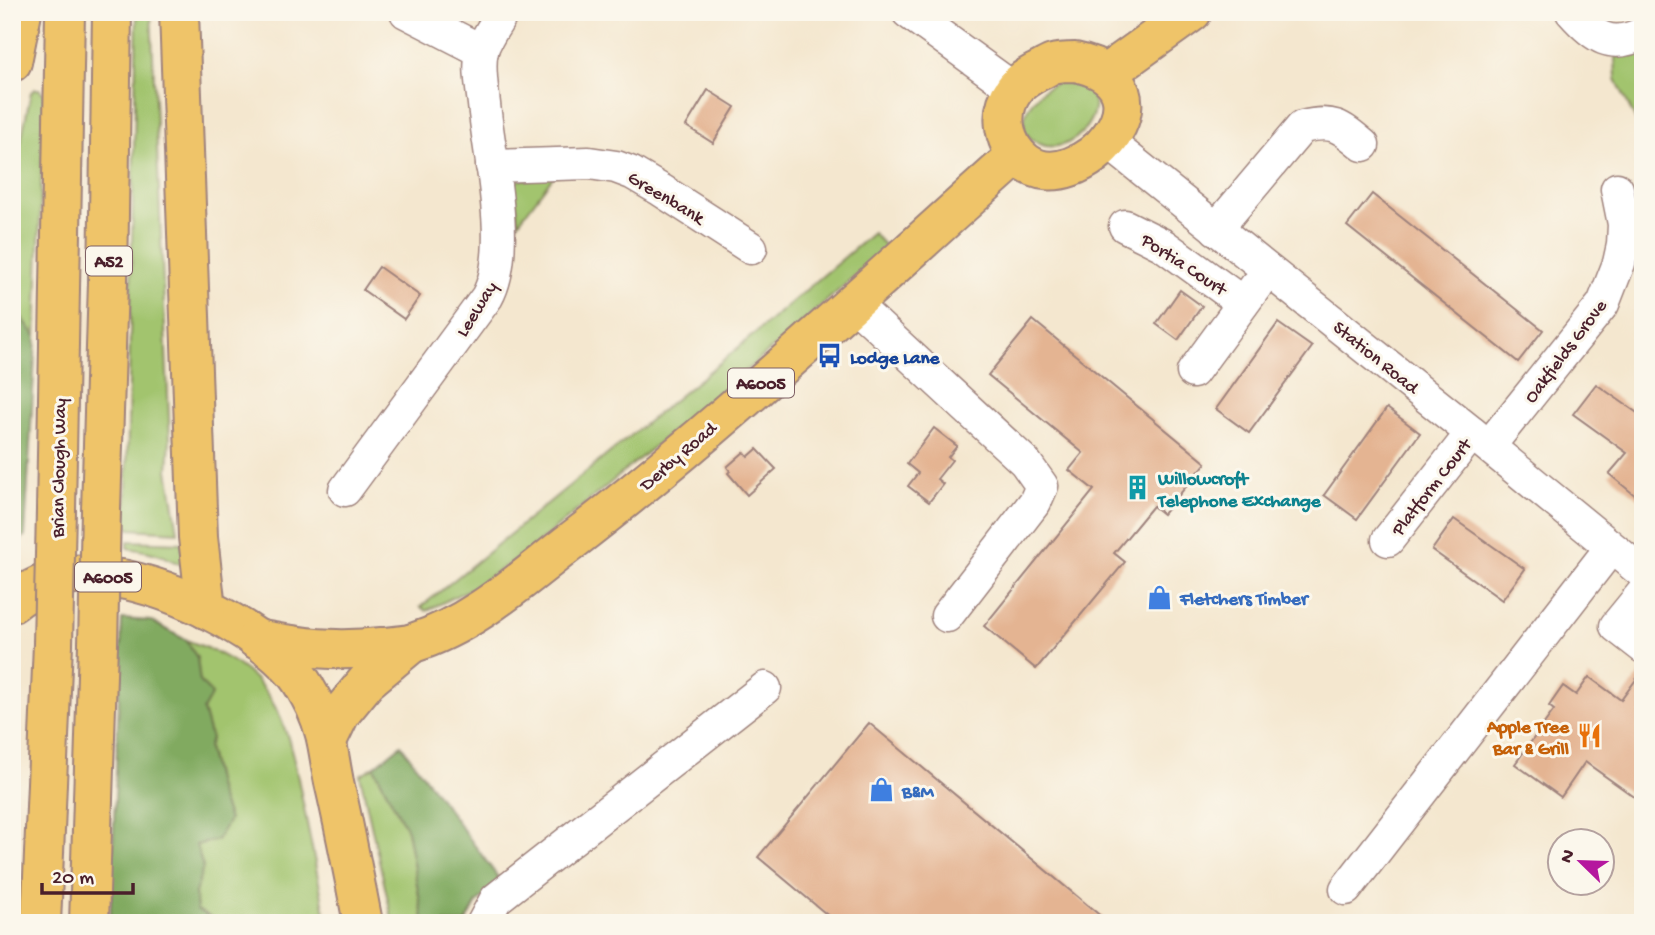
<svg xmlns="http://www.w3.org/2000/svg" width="1655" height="935" viewBox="0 0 1655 935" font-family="'Gochi Hand',sans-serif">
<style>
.green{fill:#a2c46e;stroke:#76724c;stroke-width:2}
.forest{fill:#81aa61;stroke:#666446;stroke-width:2}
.building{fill:#e4b492}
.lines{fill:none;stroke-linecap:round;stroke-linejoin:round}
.minor-casing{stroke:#9f837d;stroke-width:35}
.major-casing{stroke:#9f837d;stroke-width:42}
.highway-casing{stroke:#9f837d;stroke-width:42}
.minor{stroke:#fff;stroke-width:32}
.major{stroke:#efc469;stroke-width:38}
.highway{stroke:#efc469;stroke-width:38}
.highway-bridge-casing{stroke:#9f837d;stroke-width:42;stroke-linecap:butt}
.highway-bridge{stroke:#efc469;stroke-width:38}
.labels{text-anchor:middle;stroke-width:6;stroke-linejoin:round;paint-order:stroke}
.shield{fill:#fbf7ec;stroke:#7f6065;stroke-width:2}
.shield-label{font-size:18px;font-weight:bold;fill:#4a1f2b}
.street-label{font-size:19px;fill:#4a1f2b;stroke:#fbf7ec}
.transit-label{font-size:19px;font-weight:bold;fill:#164399;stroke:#fbf7ec;text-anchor:start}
.culture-label{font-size:19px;font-weight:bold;fill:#0d838f;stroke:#fbf7ec;text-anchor:start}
.shop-label{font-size:19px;font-weight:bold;fill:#366cbe;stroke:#fbf7ec;text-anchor:start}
.food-label{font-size:19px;font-weight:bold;fill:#c56008;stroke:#fbf7ec;text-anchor:end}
</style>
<rect width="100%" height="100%" fill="#fbf7ec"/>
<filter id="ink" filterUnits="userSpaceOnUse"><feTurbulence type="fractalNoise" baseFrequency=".0143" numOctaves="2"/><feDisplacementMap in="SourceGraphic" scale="14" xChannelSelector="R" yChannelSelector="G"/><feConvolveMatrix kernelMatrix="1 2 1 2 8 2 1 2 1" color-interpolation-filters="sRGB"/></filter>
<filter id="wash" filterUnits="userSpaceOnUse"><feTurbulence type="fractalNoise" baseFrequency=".00686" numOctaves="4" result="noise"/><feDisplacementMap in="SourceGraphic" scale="28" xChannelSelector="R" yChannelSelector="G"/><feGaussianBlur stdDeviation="1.57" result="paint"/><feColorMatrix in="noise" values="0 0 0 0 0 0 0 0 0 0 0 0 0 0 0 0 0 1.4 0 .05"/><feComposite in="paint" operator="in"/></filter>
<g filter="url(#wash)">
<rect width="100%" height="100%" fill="#f4e7cf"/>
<g class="green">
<polygon points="137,12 151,12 170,440 168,470 178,532 129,529 126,520"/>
<polygon points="1643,49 1643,135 1616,79 1615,57"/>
<path d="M1060,82c75,-2 10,99 -34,52 -8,-22 13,-46 34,-52z"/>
<polygon points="35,89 39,89 44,94 36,337 17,310 12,307 12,185 31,92"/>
<polygon points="555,174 518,223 514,181"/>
<polygon points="873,233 887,248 774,347 527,552 474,587 426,611 421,607 733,352"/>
<path d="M128,541l54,2 2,22c-8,-1 -14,-6 -21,-9 -12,-4 -23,-6 -35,-8z"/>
<path d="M186,640c28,10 57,23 76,47 28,34 34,84 43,126 7,36 15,73 22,110h-106l-24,-13 -2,-17 8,-26 -8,-22 34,-25 -10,-27 -11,-46 3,-8 -8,-29 -6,-52z"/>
<polygon points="374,767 407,830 424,923 393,923 360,775"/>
</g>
<g class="forest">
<polygon points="12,307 17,310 36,337 25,535 12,551"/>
<polygon points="122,619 151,621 186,640 197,658 200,682 212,694 203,710 211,739 208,748 219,793 229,820 217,840 196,845 203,867 195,893 197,910 221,923 110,923"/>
<polygon points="401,745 500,880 476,904 466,923 424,923 407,830 374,767"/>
</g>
<g id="blocks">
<g class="building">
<polygon points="708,90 735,107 713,143 686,126"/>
<polygon points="1372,194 1543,330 1518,362 1347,226"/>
<polygon points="379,267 420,296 404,319 363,290"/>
<polygon points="1180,290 1202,306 1178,340 1156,324"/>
<polygon points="1033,320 1206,463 1163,514 1153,506 1114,553 1125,562 1036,669 984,626 1094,490 1069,470 1083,453 988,375"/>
<polygon points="1278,323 1312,347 1249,433 1216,409"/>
<polygon points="1596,384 1643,417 1643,502 1609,474 1627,453 1573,414"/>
<polygon points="1387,408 1420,433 1357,519 1324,495"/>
<polygon points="934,428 957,446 948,457 952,460 937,479 943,484 929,502 908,486 918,473 907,464"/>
<polygon points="757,449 776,469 747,495 728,473 730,471 727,467 744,452 748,457"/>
<polygon points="1454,519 1525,569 1502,600 1432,550"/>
<polygon points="1643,670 1643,803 1585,762 1561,797 1515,764 1554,710 1549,706 1563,686 1576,695 1589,677 1621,700"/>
<polygon points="869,723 1109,923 837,923 758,857"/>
</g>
</g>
</g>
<g filter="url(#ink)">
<use href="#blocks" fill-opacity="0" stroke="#9f837d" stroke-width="2"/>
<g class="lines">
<defs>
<g id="minor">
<polyline points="406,12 482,51"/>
<polyline points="908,12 1014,89"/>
<path d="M1572,12c22,25 39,38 71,21"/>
<polyline points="1108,142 1472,433 1643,573"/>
<polyline points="492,166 589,163 616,167 632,173 661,190 751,248"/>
<polyline points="1125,226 1163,245 1243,303"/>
<path d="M1216,229l86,-102c31,-7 37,-2 61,18"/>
<polyline points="852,302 1025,462 1042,486 1035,502 947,616"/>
<polyline points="1193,372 1256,286"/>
<polyline points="1489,446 1603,304 1619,263 1623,245 1624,224 1617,189"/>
<path d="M345,490l142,-193c26,-47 2,-140 -3,-193 -2,-17 -6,-37 -2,-54 4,-13 14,-26 21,-38"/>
<polyline points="1388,540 1472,433"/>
<polyline points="1643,593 1616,626 1643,647"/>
<polyline points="1346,889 1610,549"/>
<polyline points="483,923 496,899 765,688"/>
</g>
<g id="major">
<path d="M1075,62c109,23 3,141 -50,100 -21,-16 -28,-49 -11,-72 6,-9 16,-14 25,-19 5,-2 10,-6 14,-7 7,-2 15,-2 22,-2z"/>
<polyline points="1107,73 1192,12"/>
<path d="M12,603c17,-14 40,-24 62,-28 8,-2 18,1 26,1 64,6 154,49 196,98 7,9 14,22 19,32 13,28 13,47 19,76 11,47 20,94 29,141"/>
<path d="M256,639c47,9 78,13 126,8 10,-1 22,-1 31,-4 61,-19 110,-65 160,-103 155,-119 298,-255 444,-385"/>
<polyline points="328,739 340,714 367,681 411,644"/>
</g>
<g id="highway">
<polyline points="179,12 198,537 206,609"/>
<polyline points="12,62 22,12"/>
<polyline points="56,510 65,12"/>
<polyline points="101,510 108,282 112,12"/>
<polyline points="41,923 53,644"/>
<polyline points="89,923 98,644"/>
</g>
</defs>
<use href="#minor" class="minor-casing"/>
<use href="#major" class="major-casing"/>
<use href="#highway" class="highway-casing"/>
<use href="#minor" class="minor"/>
<use href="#major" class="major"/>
<use href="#highway" class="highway"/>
<defs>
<g id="highway-bridge">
<polyline points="53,644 56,510"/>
<polyline points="98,644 101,510"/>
</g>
</defs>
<use href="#highway-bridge" class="highway-bridge-casing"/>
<use href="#highway-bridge" class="highway-bridge"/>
</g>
</g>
<defs>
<symbol id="bus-bare" viewBox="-9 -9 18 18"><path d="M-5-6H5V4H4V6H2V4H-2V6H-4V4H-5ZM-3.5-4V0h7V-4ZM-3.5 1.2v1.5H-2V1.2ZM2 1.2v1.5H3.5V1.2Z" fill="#1a4fb4" stroke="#fbf7ec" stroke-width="2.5" paint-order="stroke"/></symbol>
<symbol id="building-bare" viewBox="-9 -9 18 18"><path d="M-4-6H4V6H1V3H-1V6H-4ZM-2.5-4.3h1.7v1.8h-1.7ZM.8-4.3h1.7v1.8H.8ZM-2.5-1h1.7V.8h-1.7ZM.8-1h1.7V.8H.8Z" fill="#0f9aa8" stroke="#fbf7ec" stroke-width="2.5" paint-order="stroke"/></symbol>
<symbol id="shop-bare" viewBox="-9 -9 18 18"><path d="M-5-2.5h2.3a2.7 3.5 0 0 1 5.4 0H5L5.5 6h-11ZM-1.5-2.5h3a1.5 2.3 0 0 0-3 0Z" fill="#3f7fe0" stroke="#fbf7ec" stroke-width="2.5" paint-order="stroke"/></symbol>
<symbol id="restaurant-bare" viewBox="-9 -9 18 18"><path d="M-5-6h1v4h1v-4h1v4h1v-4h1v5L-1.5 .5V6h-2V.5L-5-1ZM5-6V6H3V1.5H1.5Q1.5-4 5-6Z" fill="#e8710a" stroke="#fbf7ec" stroke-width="2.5" paint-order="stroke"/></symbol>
</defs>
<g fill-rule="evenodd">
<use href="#bus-bare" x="812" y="338" width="35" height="35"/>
<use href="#building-bare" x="1120" y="470" width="35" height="35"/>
<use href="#shop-bare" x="1142" y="580" width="35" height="35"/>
<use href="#restaurant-bare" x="1572" y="718" width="35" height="35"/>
<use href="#shop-bare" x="864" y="772" width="35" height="35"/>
</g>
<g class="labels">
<g class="shield">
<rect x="86" y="246.5" width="46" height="29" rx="5"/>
<rect x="728" y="368.5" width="66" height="29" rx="5"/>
<rect x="75" y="562.5" width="66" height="29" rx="5"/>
</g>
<g class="shield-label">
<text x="109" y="267">A52</text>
<text x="761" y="389">A6005</text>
<text x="108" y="583">A6005</text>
</g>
<g class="street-label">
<text transform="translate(667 196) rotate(31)" y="7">Greenbank</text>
<text transform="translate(1185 263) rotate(33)" y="7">Portia Court</text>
<text transform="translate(475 308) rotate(-58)" y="7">Leeway</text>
<text transform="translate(1564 350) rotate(-53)" y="7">Oakfields Grove</text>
<text transform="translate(1377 356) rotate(39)" y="7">Station Road</text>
<text transform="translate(677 455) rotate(-41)" y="7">Derby Road</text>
<text transform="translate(57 468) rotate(-89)" y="7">Brian Clough Way</text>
<text transform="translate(1430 486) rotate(-52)" y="7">Platform Court</text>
</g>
<g class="transit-label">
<text x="850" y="363">Lodge Lane</text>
</g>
<g class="culture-label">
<text x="1158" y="484">Willowcroft<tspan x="1158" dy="22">Telephone Exchange</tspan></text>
</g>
<g class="shop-label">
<text x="1180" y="604">Fletchers Timber</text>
<text x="902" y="797">B&amp;M</text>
</g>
<g class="food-label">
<text x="1569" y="732">Apple Tree<tspan x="1569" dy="22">Bar &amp; Grill</tspan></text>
</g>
</g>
<rect width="1655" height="935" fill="none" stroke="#fbf7ec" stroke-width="42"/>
<g transform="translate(1581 862) rotate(293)"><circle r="33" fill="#fbf7ec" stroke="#b4a19f" stroke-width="2"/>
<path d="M0-5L12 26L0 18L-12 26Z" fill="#b5179e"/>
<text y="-10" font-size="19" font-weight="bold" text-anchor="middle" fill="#4a1f2b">N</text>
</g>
<path d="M42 883v10h91v-10" fill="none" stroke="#4a1f2b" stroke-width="3.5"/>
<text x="52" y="883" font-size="21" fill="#4a1f2b" stroke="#fbf7ec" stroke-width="5" paint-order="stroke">20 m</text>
</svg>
